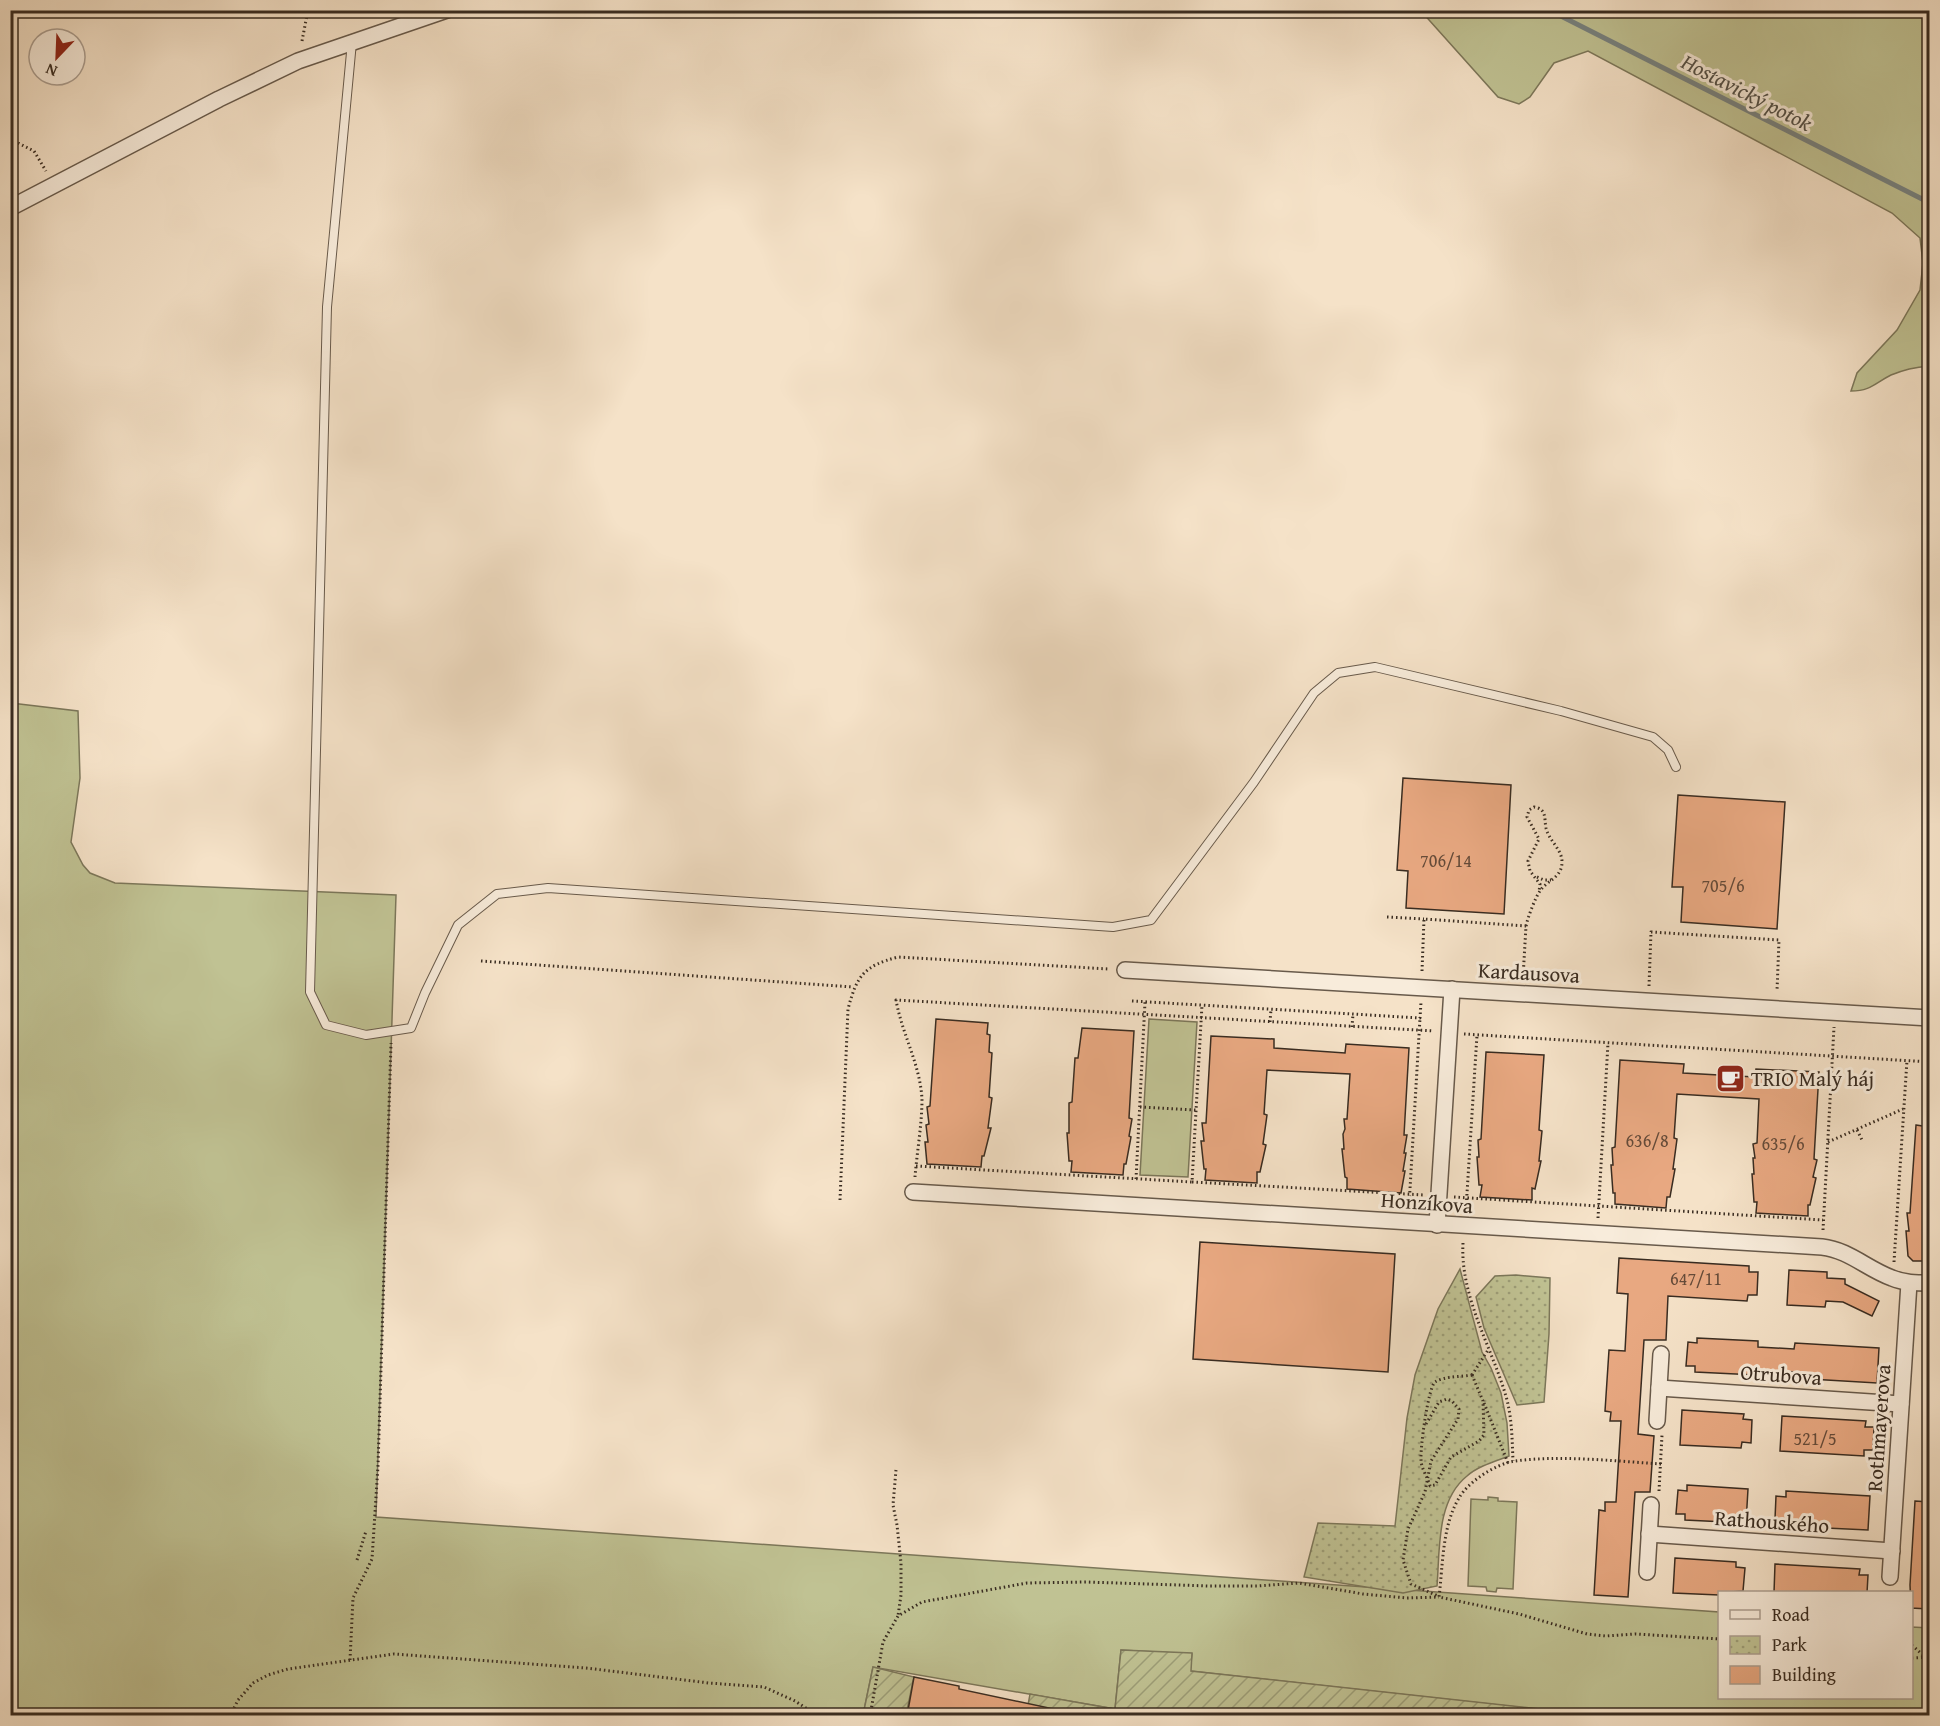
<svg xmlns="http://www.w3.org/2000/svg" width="1940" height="1726" viewBox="0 0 1940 1726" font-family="'Gentium Book Plus',serif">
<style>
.grass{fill:#c0c293;stroke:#7c775a;stroke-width:1.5}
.park{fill:url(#park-dots);stroke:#7c775a;stroke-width:1.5}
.garden{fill:url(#garden-furrows);stroke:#7c775a;stroke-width:1.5}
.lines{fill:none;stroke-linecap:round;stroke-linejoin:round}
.stream{stroke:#778280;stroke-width:5}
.building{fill:#e8a881;stroke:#392c21;stroke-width:1.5}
.lane-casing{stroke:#685a4b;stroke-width:10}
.street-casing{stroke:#685a4b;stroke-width:18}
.path{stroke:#392c21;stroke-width:3;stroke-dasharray:1.5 3;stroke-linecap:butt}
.lane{stroke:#f8ecdb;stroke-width:8}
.street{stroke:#f8ecdb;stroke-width:15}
.labels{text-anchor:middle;stroke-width:6;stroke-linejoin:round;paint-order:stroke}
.number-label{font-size:18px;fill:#654b39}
.street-label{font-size:21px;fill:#392c21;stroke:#f8ecdb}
.poi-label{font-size:21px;fill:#392c21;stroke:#f8ecdb;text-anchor:start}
.water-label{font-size:22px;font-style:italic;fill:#535048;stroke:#f8ecdb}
</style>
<defs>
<pattern id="park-dots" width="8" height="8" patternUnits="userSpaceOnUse" patternTransform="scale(1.5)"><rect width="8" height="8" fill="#c0c293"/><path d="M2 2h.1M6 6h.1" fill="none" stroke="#9d9e78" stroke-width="1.8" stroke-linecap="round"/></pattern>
<pattern id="garden-furrows" width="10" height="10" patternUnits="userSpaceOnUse" patternTransform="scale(1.5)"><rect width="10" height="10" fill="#c0c293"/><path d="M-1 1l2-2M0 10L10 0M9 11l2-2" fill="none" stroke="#9d9e78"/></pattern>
</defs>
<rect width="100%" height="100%" fill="#f5e2c8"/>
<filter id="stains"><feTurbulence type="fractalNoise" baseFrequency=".00333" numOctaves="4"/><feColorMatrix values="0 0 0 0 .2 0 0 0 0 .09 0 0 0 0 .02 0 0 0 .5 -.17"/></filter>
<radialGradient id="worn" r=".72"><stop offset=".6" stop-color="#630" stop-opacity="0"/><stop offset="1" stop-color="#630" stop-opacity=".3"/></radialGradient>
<g class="grass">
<path d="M1421,11h508v355c-12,1 -26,4 -38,9 -16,8 -20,16 -40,16l6,-18 40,-43 23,-40 3,-27 -3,-25 -28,-25 -304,-162 -34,12 -24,34 -11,7 -21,-7z"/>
<polygon points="11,703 78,711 80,778 71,842 83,865 90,873 115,883 396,895 376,1517 1719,1612 1720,1698 1912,1698 1912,1627 1930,1628 1929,1716 1590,1715 1190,1671 1192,1654 1121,1650 1115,1709 873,1667 863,1715 11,1716"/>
<polygon points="1149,1019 1197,1022 1188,1177 1140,1175"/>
<polygon points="1488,1497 1498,1498 1498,1501 1517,1502 1513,1589 1497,1588 1496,1592 1487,1591 1486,1587 1468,1586 1471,1499 1488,1500"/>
</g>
<g class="park">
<path d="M1460,1269l22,83 9,16 10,25 6,30 2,33c-13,5 -31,10 -42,20 -31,25 -27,74 -30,110l-34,7 -99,-16 14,-54 77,3 12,-108 8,-43 23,-66z"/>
<polygon points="1516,1275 1550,1278 1549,1334 1544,1402 1517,1405 1484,1328 1476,1297 1495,1276"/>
</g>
<g class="garden">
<polygon points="1121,1650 1192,1653 1191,1671 1595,1715 1026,1716 1030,1694 1115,1709"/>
<polygon points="873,1667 914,1677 906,1715 863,1715"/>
</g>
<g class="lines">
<polyline class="stream" points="1549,10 1930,203"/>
</g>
<g class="building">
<polygon points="1403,778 1511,785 1504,914 1406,908 1408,871 1397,870"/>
<polygon points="1678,795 1785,802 1777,929 1681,922 1683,887 1672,887"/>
<polygon points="936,1019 988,1023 987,1034 990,1035 989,1052 992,1053 989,1097 992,1098 988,1128 991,1128 984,1156 982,1156 981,1167 927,1164 925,1142 928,1142 926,1125 929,1124 927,1107 930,1106"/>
<polygon points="1082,1028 1134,1031 1129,1118 1132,1119 1129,1136 1131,1137 1126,1164 1124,1164 1123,1175 1071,1172 1072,1161 1069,1161 1067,1133 1069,1133 1069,1103 1072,1102 1075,1058 1078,1058"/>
<polygon points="1211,1036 1274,1039 1274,1048 1345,1053 1346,1044 1409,1048 1404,1135 1407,1135 1404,1153 1406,1153 1403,1171 1405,1171 1401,1193 1347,1189 1347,1178 1345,1177 1342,1149 1344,1149 1343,1134 1345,1129 1344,1119 1347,1119 1350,1074 1267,1070 1264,1114 1267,1115 1263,1144 1266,1145 1260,1172 1257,1172 1257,1183 1205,1180 1206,1169 1204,1169 1201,1141 1204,1141 1202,1123 1206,1123"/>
<polygon points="1486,1052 1544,1055 1539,1130 1542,1131 1539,1161 1541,1161 1535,1189 1532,1188 1532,1200 1480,1197 1482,1185 1479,1185 1477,1157 1479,1157 1478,1140 1481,1139"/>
<polygon points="1620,1060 1684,1064 1683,1073 1755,1077 1756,1069 1819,1072 1814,1159 1817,1160 1813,1177 1816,1178 1810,1205 1808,1205 1808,1216 1756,1213 1757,1202 1754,1202 1752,1174 1754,1174 1753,1158 1755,1158 1753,1144 1757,1143 1759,1099 1677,1094 1674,1138 1677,1139 1673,1169 1675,1169 1670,1197 1667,1197 1666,1208 1615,1204 1615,1193 1613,1193 1611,1165 1613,1165 1612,1148 1615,1147"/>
<polygon points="1916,1125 1929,1127 1929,1260 1923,1261 1913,1261 1908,1256 1906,1231 1909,1231 1907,1213 1910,1213"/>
<polygon points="1200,1242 1395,1254 1388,1372 1193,1359"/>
<polygon points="1619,1258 1749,1266 1749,1272 1758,1272 1757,1295 1748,1295 1747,1301 1668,1296 1666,1340 1644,1340 1638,1434 1654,1436 1650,1492 1635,1492 1628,1597 1594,1595 1599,1510 1605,1511 1605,1502 1616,1502 1621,1421 1610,1421 1611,1412 1605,1411 1609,1350 1625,1351 1628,1294 1617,1293"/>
<polygon points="1789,1270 1827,1272 1827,1278 1845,1279 1845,1284 1879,1301 1872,1316 1843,1302 1826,1301 1825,1307 1787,1305"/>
<polygon points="1697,1338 1758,1341 1758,1347 1794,1349 1795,1343 1879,1348 1877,1383 1793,1378 1793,1372 1757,1370 1756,1375 1695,1372 1695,1366 1686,1366 1688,1342 1697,1343"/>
<polygon points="1682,1410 1744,1414 1743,1419 1752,1420 1751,1443 1742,1442 1741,1448 1680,1445"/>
<polygon points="1782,1416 1866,1421 1865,1427 1874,1427 1873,1450 1864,1450 1864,1456 1780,1451"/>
<polygon points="1687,1485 1748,1489 1746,1523 1685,1520 1685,1514 1676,1514 1678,1490 1687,1491"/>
<polygon points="1786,1491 1870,1496 1868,1530 1784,1526 1784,1520 1775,1519 1776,1496 1786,1497"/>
<polygon points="1915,1501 1929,1502 1929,1609 1911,1608 1910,1585"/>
<polygon points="1675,1558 1736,1562 1736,1567 1745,1568 1743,1591 1719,1593 1719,1595 1673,1593"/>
<polygon points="1775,1564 1860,1569 1859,1575 1868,1575 1867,1593 1774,1593"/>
<polygon points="914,1677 959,1686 959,1689 1054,1709 1053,1716 907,1716"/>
</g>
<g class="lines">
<defs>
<polyline id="lane" points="352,42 327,307 310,992 326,1025 366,1035 411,1028 425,993 458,925 497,894 548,888 1113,927 1151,920 1254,782 1314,693 1338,673 1375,667 1561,711 1653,737 1668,750 1676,767"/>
<g id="street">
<polyline points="10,208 219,99 298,61 447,10"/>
<polyline points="1125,970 1930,1018"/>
<path d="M913,1192l909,55c27,3 45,22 70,31 12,5 24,5 38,5"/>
<polyline points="1437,1225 1452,989"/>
<polyline points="1659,1388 1901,1404"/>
<polyline points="1657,1421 1661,1354"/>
<polyline points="1649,1534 1892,1551"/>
<polyline points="1647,1572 1651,1505"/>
<polyline points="1890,1577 1909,1283"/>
</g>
</defs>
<use href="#lane" class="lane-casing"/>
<use href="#street" class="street-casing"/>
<g class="path">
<polyline points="302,41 308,10"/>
<polyline points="10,139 34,151 46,171"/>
<polyline points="1537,877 1544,880 1551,880"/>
<polyline points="1387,917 1424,919"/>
<path d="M1526,926c2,-9 9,-28 14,-35 7,-11 22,-13 22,-29 0,-13 -13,-21 -16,-34 -2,-10 1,-19 -12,-21l-5,3 -2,7 12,22 -11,22 2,10 10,13 -1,8"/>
<polyline points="481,961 853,987"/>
<polyline points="1422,971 1424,919 1526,926 1523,978"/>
<polyline points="1649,986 1651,932 1779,940 1777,991"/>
<polyline points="1132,1001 1420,1018 1421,1002"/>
<polyline points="1270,1022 1271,1009"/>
<polyline points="1352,1027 1353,1014"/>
<polyline points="1464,1034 1930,1062"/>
<polyline points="1140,1107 1196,1110"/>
<polyline points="1857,1130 1863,1142"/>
<polyline points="1828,1142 1903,1109"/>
<polyline points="916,1166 1192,1182 1202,1005"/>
<path d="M915,1177c2,-25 7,-53 7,-78 -2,-35 -20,-65 -26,-99l538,31"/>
<polyline points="1136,1179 1145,1002"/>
<polyline points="1192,1182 1424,1195"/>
<polyline points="1454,1197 1823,1220"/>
<path d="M840,1200l8,-191c9,-34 16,-43 50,-52l211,12"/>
<polyline points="1409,1206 1420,1018"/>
<polyline points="1466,1209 1477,1035"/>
<polyline points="1598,1218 1608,1043"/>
<polyline points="1823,1230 1834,1027"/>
<path d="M1463,1243c-3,52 27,101 42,150 7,22 7,45 8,68"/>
<polyline points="1894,1262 1907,1060"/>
<path d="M1472,1375l11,26 1,34 -5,6 -28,16 -16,28 -5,1c-2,-8 -9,-18 -9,-26 -1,-11 7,-72 14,-78 9,-6 26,-5 37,-7z"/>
<polyline points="1472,1375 1488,1350"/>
<polyline points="1484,1403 1508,1463"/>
<polyline points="1426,1424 1439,1402 1447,1399 1452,1401 1459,1409 1458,1419 1431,1461 1425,1492 1408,1529 1403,1560 1411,1584 1438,1596"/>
<path d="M1661,1464c-47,-3 -100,-9 -146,-3 -20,3 -47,21 -56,37 -17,28 -16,67 -20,99l80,17 68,20 19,2 29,-2 85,5"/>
<polyline points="896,1470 893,1505 897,1525 901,1563 901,1595 898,1616"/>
<polyline points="1659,1491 1662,1435"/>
<polyline points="357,1560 366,1531"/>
<polyline points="1912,1645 1925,1657"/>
<polyline points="1912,1658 1930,1657"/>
<polyline points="350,1660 353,1598 372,1559 378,1466 391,1043"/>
<polyline points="230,1716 238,1700 253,1683 268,1675 288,1669 394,1654 586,1668 709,1683 764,1687 795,1701 809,1710 812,1716"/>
<polyline points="870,1716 883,1642 898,1616 922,1602 1027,1583 1086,1582 1209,1586 1257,1586 1299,1583 1363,1594 1407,1598 1439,1597"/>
</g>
<use href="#lane" class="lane"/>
<use href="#street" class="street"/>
</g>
<defs>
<symbol id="cafe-square" viewBox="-11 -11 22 22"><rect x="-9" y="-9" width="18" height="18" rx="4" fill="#8f2418" stroke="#f8ecdb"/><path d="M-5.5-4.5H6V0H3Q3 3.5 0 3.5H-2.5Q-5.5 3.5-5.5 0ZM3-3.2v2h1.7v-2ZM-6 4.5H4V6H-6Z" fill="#fff"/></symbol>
</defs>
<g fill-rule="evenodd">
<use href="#cafe-square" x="1714" y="1062" width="33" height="33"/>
</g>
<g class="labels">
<g class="number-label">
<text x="1446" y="867">706/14</text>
<text x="1723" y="892">705/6</text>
<text x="1647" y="1147">636/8</text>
<text x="1783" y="1150">635/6</text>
<text x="1696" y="1285">647/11</text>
<text x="1815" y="1445">521/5</text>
</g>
<g class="street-label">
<text transform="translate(1529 973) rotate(3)" y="7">Kardausova</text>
<text transform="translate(1427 1203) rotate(4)" y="7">Honzíkova</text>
<text transform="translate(1781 1375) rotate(4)" y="7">Otrubova</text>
<text transform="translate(1879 1428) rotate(-86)" y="7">Rothmayerova</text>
<text transform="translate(1772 1522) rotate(4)" y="7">Rathouského</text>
</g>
<g class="poi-label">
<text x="1751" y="1086">TRIO Malý háj</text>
</g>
<g class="water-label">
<text transform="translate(1747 92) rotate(27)" y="8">Hostavický potok</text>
</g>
</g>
<rect width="1940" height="1726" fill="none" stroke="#f5e2c8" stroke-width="36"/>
<rect x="12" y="12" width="1916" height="1702" fill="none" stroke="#392c21" stroke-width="3"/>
<rect x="18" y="18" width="1904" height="1690" fill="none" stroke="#392c21" stroke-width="1.5"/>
<rect x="1718" y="1591" width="195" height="108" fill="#f8ecdb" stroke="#ac9f91" stroke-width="1.5"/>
<rect x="1730" y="1610" width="30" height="9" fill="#f8ecdb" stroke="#ac9f91" stroke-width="1.5"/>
<text x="1772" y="1621" font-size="18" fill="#392c21">Road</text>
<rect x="1730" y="1636" width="30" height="18" fill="url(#park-dots)" stroke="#ac9f91" stroke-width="1.5"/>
<text x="1772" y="1651" font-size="18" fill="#392c21">Park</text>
<rect x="1730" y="1666" width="30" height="18" fill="#e8a881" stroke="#ac9f91" stroke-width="1.5"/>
<text x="1772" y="1681" font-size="18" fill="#392c21">Building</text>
<g transform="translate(57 57) rotate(203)"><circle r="28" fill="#f8ecdb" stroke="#ac9f91" stroke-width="1.5"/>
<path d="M0-4.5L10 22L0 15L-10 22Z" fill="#8f2418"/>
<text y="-9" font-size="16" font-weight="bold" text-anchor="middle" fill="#392c21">N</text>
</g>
<rect width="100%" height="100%" filter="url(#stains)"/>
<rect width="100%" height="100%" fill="url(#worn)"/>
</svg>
